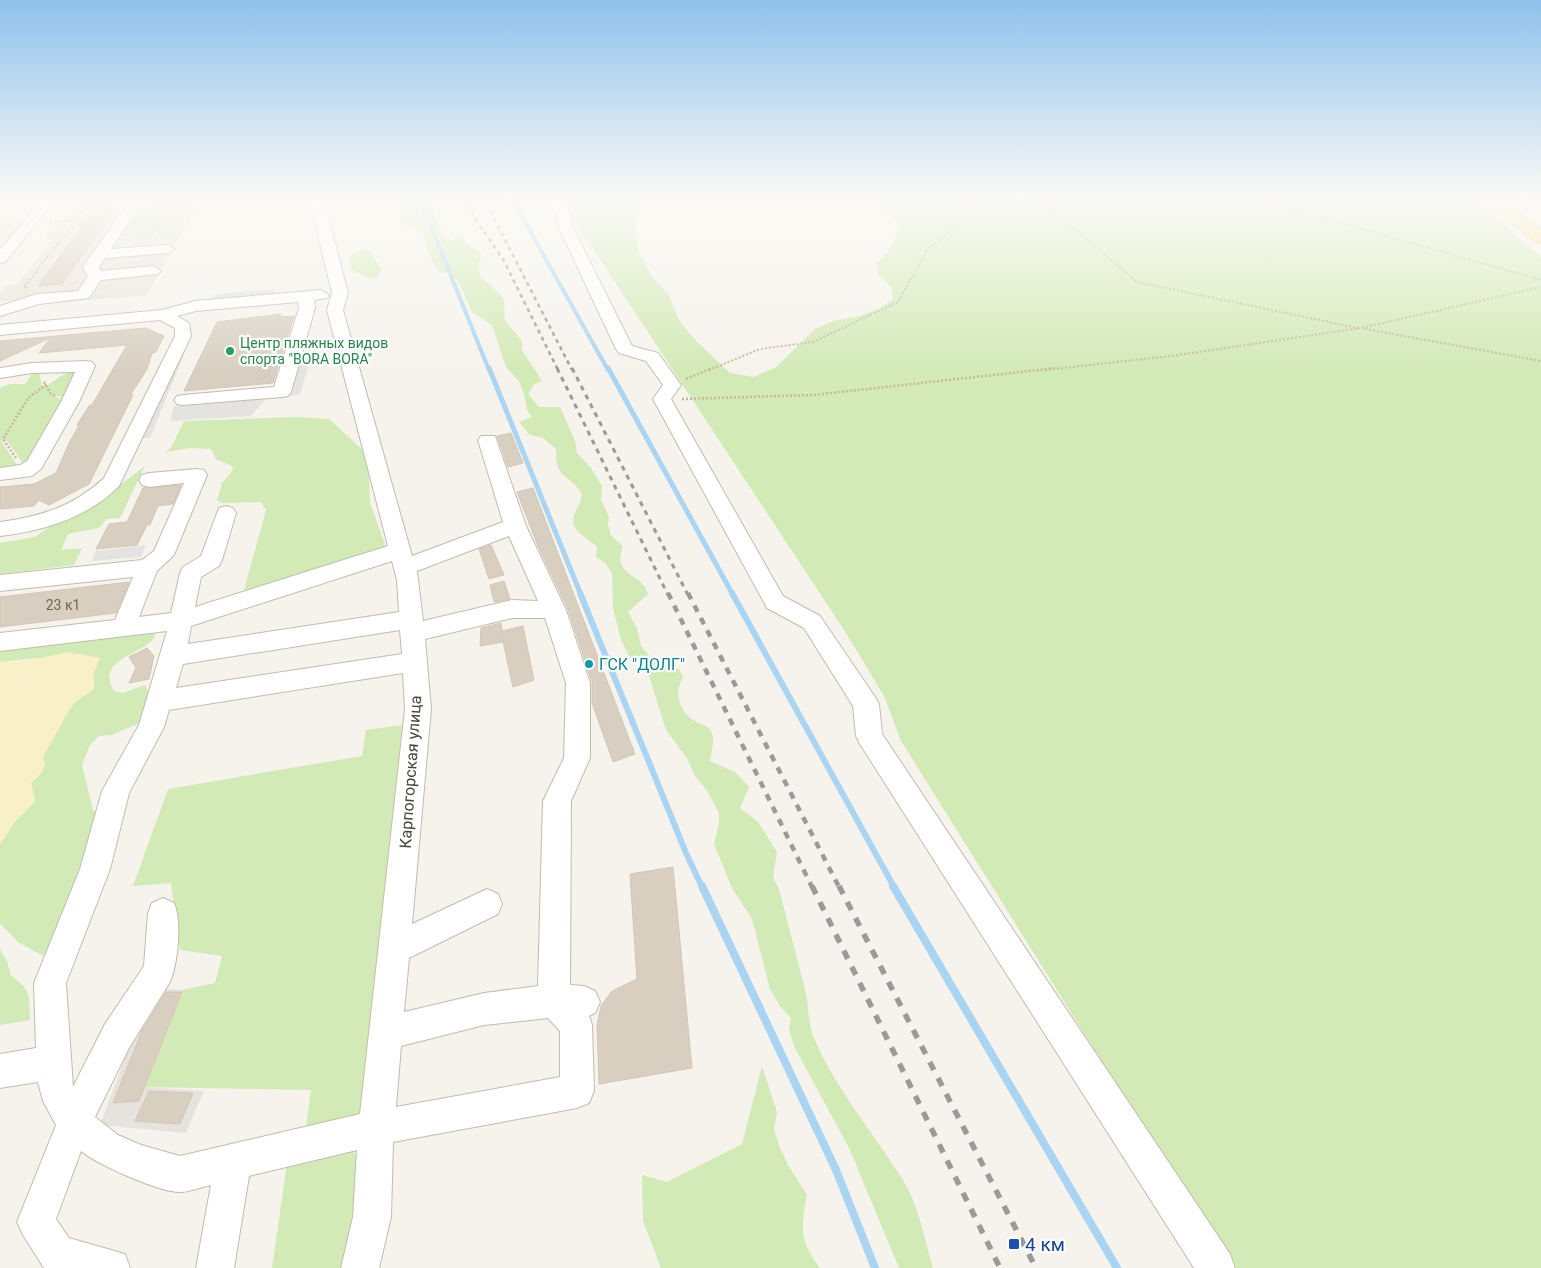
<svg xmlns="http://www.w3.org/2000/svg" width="1541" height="1268" viewBox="0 0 1541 1268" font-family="Roboto,sans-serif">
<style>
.residential{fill:#eae5da}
.industrial{fill:#e6e2dd}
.education{fill:#efe8d6}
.green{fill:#d2eab5}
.sand{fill:#f9efc9}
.parking{fill:#e5e3e0}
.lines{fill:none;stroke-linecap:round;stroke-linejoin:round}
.stream-far3{stroke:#a9d4f2;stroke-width:4}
.stream-far2{stroke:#a9d4f2;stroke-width:5}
.stream-far1{stroke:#a9d4f2;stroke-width:6}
.stream{stroke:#a9d4f2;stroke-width:8}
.building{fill:#d8cfc1;stroke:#d3c7b4}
.minor-casing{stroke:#c2bbae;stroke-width:2}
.major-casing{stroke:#e6c16a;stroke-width:2}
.path-far1{stroke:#c4b79f;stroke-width:2;stroke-dasharray:2 2;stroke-linecap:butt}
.path{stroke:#c4b79f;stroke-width:2.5;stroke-dasharray:2 2;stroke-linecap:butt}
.minor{fill:#fff;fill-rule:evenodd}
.major{fill:#ffe39c;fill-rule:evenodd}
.rail-far3{stroke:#9a9a9a;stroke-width:2.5;stroke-dasharray:4 4;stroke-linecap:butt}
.rail-far2{stroke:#9a9a9a;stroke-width:3;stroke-dasharray:5 5;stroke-linecap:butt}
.rail-far1{stroke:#9a9a9a;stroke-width:4.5;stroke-dasharray:7 7;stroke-linecap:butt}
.rail{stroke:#9a9a9a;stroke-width:5.5;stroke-dasharray:9 9;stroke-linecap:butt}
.leisure-dot{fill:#2e9e5b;stroke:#fff;stroke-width:2}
.culture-dot{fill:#0f9aa8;stroke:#fff;stroke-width:2}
.transit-dot{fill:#1a4fb4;stroke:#fff;stroke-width:2}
.labels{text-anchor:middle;stroke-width:4.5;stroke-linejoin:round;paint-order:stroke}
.far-leisure-label{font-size:14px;fill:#27864d;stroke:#fff;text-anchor:start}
.number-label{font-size:14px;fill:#6e675b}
.culture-label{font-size:16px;fill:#0d838f;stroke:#fff;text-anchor:start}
.street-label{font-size:16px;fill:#4b4439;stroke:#fff}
.near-transit-label{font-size:19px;fill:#164399;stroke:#fff;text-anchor:start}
</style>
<rect width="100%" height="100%" fill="#f6f3ec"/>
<polygon class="residential" points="85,197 295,197 295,198 199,204 146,296 0,301 0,293 5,286 18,283 51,241 45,237 62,218 71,215"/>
<polygon class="industrial" points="151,988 182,990 145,1087 204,1091 186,1133 100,1125"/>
<polygon class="education" points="29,220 0,255 0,222"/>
<g class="green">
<path d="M382,197h64l-3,7 -8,5 -1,6 14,25h6l2,-5 6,-1 2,8 17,11v7l-3,3 2,12 24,24 1,21 17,21v9l20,31 -8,3 -6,10 11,13h21l15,34 2,12 14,15 11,18 -1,14 8,17 -1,7 3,12 12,10c-12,31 19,26 25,48l-20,18 9,16 4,18 11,13 8,6 19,4 4,8c-9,16 -5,34 12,44 5,4 12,3 16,10 5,9 0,21 -1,30l25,11 14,15 -9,21 18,14 19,30 -4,25 6,12 27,104c3,16 2,31 8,45 15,36 40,70 62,102 11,17 24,33 33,51 12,25 16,51 24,77h-34l-49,-118 -56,-104 -5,-17 2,-11 -11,-12 -10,-17 -18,-70 -20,-31 -18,-44 5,-21v-10l-11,-21 -13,-16 -7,-16 -22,-30 -17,-54 -20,-20 -8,-16 -8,-32 -1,-35 -8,-11 -8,-5 1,-10c-10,-10 -30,-17 -22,-34 3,-7 6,-11 7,-19 -12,-21 -27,-13 -26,-45l-13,-11 -13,-3 -11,-13 13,-5 -5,-7 -2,-13 -6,-16 -13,-14 -14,-42 -20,-13 -14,-31 -10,-8 -9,-2 -7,-10 -10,-28 -5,-4 -11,-1 -6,-8v-12l-7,-7z"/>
<polygon points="559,197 647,197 636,216 635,233 639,253 652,276 668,294 679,320 696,341 730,373 753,377 775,368 815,329 833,321 859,316 878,309 893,299 891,286 878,275 877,263 887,253 899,232 895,221 878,203 883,197 1471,197 1541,257 1541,1268 1231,1268 901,741 884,696 846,633"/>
<polygon points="168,207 151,233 121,236 139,209"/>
<path d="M190,207l-7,11h-5l-5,9h5l-3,5 -20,1c8,-12 19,-25 35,-26z"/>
<polygon points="364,249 369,250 382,270 377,277 370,279 351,269 349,256"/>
<polygon points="86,366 64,398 50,394 65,401 26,467 6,440 1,441 19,468 0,470 0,388 10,384 25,384 35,370 38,369 42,386 48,385 61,376"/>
<polygon points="296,417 329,419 368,455 370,503 386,547 256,592 244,590 266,510 261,502 222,503 217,500 222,483 233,470 232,466 216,459 211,449 191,448 165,452 171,448 184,421"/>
<polygon points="145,466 120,518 107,519 99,528 68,534 61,550 82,548 74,565 0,574 0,543 35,537 55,523 112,491"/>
<path d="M153,628l2,9c-16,20 -60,22 -41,54l9,2 22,-8 6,14 -5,16 -9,9 -25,11 -13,1 -9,9 -8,20 11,45 5,6 -10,24 -4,23 -15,48 -26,45 -25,-14 -18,-19v-79l14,-21 21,-22 -4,-18 14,-18 -2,-8 26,-47 7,-9 18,-12 -1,-15 4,-8 -60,-8 -37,4v-11z"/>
<polygon points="402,725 382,933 374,1091 357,1122 305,1134 311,1090 145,1087 182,990 215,983 222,956 180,950 171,883 133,886 168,789 362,756 366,730"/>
<path d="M0,949l7,12 4,15c21,13 18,21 19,44l-30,5z"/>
<path d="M762,1066l15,46 -3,18 6,18 8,17 19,30c-6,32 -8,46 13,73h-159l-18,-47 -1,-46 25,7 75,-38z"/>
<polygon points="348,1146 356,1155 364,1176 343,1268 272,1268 288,1157"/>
</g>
<path class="sand" d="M68,652l32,6 -7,16 1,15 -18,12 -7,9 -26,47c3,13 -2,18 -12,26l4,18 -21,22 -14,21v-182l26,-1z"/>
<g class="parking">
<polygon points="275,289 274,293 212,299 215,294"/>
<polygon points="139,291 136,296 51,303 54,298"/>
<polygon points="190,340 150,438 139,439 185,341"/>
<polygon points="310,361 300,394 285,397 297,363"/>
<polygon points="266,399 251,416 170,421 174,406"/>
<polygon points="146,545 141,557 92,561 96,551"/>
</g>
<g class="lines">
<g class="stream-far3">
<polyline points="419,197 489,370"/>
<polyline points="511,197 608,370"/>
</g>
<g class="stream-far2">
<polyline points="489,368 581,595"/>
<polyline points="608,368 733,595"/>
</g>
<g class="stream-far1">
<polyline points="580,593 686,853 702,887"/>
<polyline points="732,593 894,887"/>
</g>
<g class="stream">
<polyline points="702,886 836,1170 875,1268"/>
<polyline points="893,886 1117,1268"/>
</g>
</g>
<g class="building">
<polygon points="100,197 120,197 100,224 78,226"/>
<polygon points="105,224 62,284 38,286 83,225"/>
<polygon points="281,314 279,317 294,316 273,383 184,391 217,322"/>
<polygon points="146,328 164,336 156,352 152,353 147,369 131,394 133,395 89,484 49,505 39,500 34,506 0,509 0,487 34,484 56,473 69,443 79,426 77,425 89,406 92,405 127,345 39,353 50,338 0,361 0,341"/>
<polygon points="511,433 523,463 508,467 497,436"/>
<polygon points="181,485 173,504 158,506 150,525 147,525 137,545 96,549 109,524 127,522 143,488"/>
<polygon points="533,488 635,754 613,762 592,703 592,682 568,609 538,546 517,492"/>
<polygon points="491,545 504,575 489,579 479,549"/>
<polygon points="504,581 510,599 494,602 490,585"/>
<polygon points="129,582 116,613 0,627 0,597"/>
<polygon points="501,623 502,631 523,626 534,680 513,687 502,637 503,642 480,646 481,628"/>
<polygon points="147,648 154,656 149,679 129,683 136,668 129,657"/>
<polygon points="673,867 692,1068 599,1084 597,1024 601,1006 612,991 637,979 630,874"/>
<polygon points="166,992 182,992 139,1101 113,1103 142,1031"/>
<polygon points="149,1091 193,1093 180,1124 135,1121"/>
</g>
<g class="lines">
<defs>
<g id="minor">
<polygon points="44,197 58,197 5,262 0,263 0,250"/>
<polygon points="133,197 146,197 111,249 168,245 175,249 168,253 105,258 99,267 101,271 153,266 161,271 158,274 101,280 89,298 39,304 0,316 0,306 37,294 78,291 88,276 83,267"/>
<path d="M309,197h14l25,96 -5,17 69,246 91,-34 -25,-82 3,-4h14l31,90 40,84 24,73v75l-19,43 -1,184 14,1 11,5 5,11 -5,11 -6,3 3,9 2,66 -5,12 -12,5 -184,34 -2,75 -12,51h-38l12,-51 4,-67 -108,26 -15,92h-38l15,-83c-10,2 -21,7 -31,7 -21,0 -82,-27 -99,-41l-25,68 13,19 56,16 5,14h-86l-21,-33 -6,-13 39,-97 -13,-24 -5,-19 -38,6v-34l36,-6 -2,-65 46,-114 22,-78 37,-66 28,-94 -167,20v-18l115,-13 18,-43 -133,14v-16l142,-15 12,-9 30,-68 -35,4 -7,-2 -3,-5 3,-5 7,-2 48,-4 7,1 3,5 -33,80 -17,16 -18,46 32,-4 9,-40 3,-6 18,-11 18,-48 7,-2 7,2 3,5 -14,47 -3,6 -18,11 -6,30 193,-61 -61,-236 5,-17zM509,536l29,65 -26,-1 -89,21 -6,-50zM392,561l5,19 2,32 -211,32 3,-18zM512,618h33l21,65 -2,75 -21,43 -5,185 -54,7 -80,19 5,-54 89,-44 4,-10 -4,-10 -11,-5 -75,35 19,-215 -6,-70zM400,630l2,24 -226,34 7,-24zM403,673l2,36 -45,405 -180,42 -39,-11 -23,-10 -23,-18 34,-69 41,-66c8,-19 12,-61 4,-79l-11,-5 -11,5 -4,10 -4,53 -39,58 -32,63 -7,-104 44,-114 19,-76 35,-66 5,-17zM548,1018l12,13v46l-164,30 5,-61 83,-21z"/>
<polygon points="546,197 558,197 571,215 572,226 632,346 658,353 681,385 671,399 783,596 820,616 875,697 879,704 882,734 1230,1254 1235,1268 1194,1268 860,744 856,736 853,706 804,628 767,608 653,399 663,385 646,361 619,353 616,349 558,226 557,215"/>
<path d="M321,290l8,5 -2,3 -13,2 1,8 -24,84 -3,4 -6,1 -99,8 -6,-1 -3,-4 3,-4 6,-1 91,-8 25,-79 -1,-6 -102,9 -19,5 12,7 2,13 -72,150c-32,32 -75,45 -119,50v-14c39,-5 75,-16 104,-44l71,-142v-8l-15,-8 -160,15v-10l162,-15 33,-9z"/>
<polygon points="86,361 92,362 95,366 79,402 41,469 32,476 0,480 0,468 20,465 27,461 61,402 75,372 32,373 0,378 0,368 32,363"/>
</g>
<polygon id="major" points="1483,197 1500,197 1541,230 1541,243 1535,242"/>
</defs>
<use href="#minor" class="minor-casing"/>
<use href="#major" class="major-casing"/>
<g class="path-far1">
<polyline points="1037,197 1137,282 1358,328"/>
<polyline points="1249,197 1541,280"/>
<polyline points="151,207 281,197"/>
<polyline points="50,222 75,220"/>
<polyline points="150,238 177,197"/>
<polyline points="27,288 24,287 94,197"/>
<polyline points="1365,329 1541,361"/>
<polyline points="709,370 760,349 813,342 898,302 929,247 937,244 981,197"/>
<polyline points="1045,370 1171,356 1361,328 1541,287"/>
</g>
<g class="path">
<polyline points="686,379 712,368"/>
<polyline points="44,382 51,394 56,396"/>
<polyline points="682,399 813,395 1056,368"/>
<polyline points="16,458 3,439 28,398 47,384"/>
</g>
<use href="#minor" class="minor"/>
<use href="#major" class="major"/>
<g class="rail-far3">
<polyline points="465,197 475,219 503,259 558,370"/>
<polyline points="483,197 572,370"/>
</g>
<g class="rail-far2">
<polyline points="557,368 668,595"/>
<polyline points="572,368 688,595"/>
</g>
<g class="rail-far1">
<polyline points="668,593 812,887"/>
<polyline points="688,593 839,887"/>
</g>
<g class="rail">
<polyline points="812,886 1000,1268"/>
<polyline points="839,886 1036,1268"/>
</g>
</g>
<linearGradient id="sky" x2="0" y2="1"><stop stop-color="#8fc1ec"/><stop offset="0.53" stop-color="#fbfaf6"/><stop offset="1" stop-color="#fbfaf6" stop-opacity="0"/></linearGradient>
<rect width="1541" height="374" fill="url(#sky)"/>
<circle class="leisure-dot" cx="230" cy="351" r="5"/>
<circle class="culture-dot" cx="589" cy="664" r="5"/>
<rect class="transit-dot" x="1008" y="1238" width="12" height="12" rx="2.5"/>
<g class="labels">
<g class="far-leisure-label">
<text x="240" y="348">Центр пляжных видов<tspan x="240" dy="16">спорта "BORA BORA"</tspan></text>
</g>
<g class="number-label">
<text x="63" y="610">23 к1</text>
</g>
<g class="culture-label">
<text x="599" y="670">ГСК "ДОЛГ"</text>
</g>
<g class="street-label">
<text transform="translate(410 772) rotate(-86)" y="6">Карпогорская улица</text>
</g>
<g class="near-transit-label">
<text x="1025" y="1251">4 км</text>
</g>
</g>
</svg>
